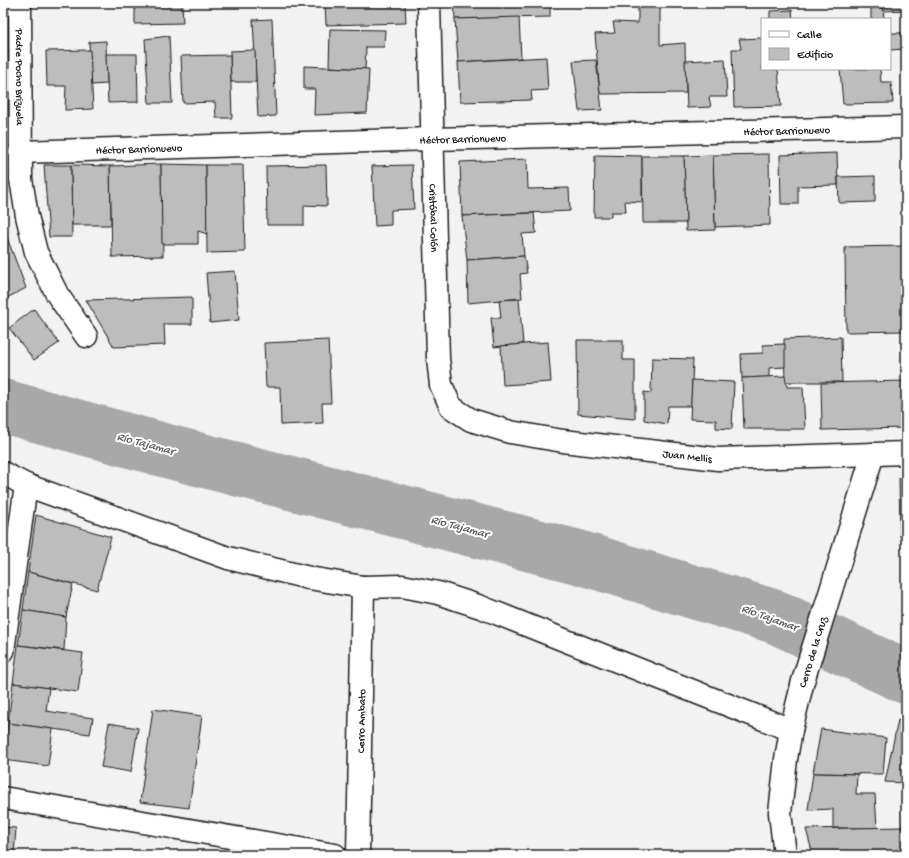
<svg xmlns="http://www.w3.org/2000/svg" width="909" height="858" viewBox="0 0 909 858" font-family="'Gochi Hand',sans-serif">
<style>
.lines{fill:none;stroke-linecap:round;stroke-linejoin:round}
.river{stroke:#a8a8a8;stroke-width:54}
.building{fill:#bdbdbd;stroke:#1c1c1c}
.minor-casing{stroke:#1c1c1c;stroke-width:25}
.minor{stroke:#fff;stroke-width:22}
.labels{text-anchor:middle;stroke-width:4;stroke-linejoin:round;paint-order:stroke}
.street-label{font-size:11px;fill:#1c1c1c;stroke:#fff}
.water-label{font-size:12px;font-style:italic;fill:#5b5b5b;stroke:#fff}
</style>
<rect width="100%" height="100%" fill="#f2f2f2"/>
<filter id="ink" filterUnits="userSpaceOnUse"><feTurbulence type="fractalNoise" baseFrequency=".025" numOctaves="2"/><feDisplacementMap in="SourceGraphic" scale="8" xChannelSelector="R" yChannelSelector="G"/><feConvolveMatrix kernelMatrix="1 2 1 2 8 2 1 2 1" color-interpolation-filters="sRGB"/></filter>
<g filter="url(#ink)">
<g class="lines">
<polyline class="river" points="3,406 178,454 578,557 776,617 906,677"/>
</g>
<g class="building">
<polygon points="135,3 182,3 183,23 135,24"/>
<polygon points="325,3 405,4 406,23 326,25"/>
<polygon points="454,3 550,3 550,17 455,19"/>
<polygon points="638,3 660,3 660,45 685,43 686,93 600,94 595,34 615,33 613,22 638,23"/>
<polygon points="883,3 906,3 906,10 884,11"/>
<polygon points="883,7 884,19 871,19 871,8"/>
<polygon points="792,10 793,19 770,19 770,11"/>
<polygon points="519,17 521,58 458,62 455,19"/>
<polygon points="272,19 276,116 258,117 253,20"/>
<polygon points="330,29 385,30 384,47 366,47 365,69 329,67"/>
<polygon points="890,33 905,33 905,49 890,50"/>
<polygon points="169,36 172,103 149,103 145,39"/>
<polygon points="762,38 762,69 778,69 781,106 734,107 732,49 741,49 739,39"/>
<polygon points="106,41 107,84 91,85 89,42"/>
<polygon points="90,50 93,109 65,110 66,86 47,86 46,51"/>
<polygon points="255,50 256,82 231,82 230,51"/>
<polygon points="106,54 137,54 138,102 108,103"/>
<polygon points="230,55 232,118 216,118 215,102 183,103 181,56"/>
<polygon points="546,57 548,90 531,91 532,100 460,102 458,62"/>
<polygon points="725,59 727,97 709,97 711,107 687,108 685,61"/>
<polygon points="596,60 602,110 579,111 573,61"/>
<polygon points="304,66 369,69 367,113 314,115 315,89 304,89"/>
<polygon points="840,69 880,69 881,82 891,82 893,103 843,104"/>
<polygon points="837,153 838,185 798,186 798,204 781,204 780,155"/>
<polygon points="769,154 770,225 715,227 713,155"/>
<polygon points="595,155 642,156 642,202 625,201 626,212 611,212 611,217 594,217"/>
<polygon points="713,155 715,230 686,231 684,156"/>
<polygon points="642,156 684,156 686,223 643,223"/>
<polygon points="527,159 528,189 569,188 570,211 462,216 460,162"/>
<polygon points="161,164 163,256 112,257 110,166"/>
<polygon points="161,164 206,165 207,234 198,231 198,244 162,244"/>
<polygon points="44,165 71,165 72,237 49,237"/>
<polygon points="71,165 110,166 111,225 72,225"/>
<polygon points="206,165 243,165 245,252 207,253"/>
<polygon points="326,165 327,206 304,205 304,225 267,225 266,166"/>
<polygon points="412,165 414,209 391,210 391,225 375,226 372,166"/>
<polygon points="875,176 875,202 839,203 838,177"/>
<polygon points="534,213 536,233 522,234 524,256 467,260 462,216"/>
<polygon points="6,235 26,288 3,300 3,236"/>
<polygon points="906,246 906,331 846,332 845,247"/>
<polygon points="524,256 527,273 520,274 522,298 468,303 467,260"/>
<polygon points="235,271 239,320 210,323 206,273"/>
<polygon points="192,297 192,324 164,324 165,345 114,347 86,300"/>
<polygon points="519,299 523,344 494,347 491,318 501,318 499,300"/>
<polygon points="34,309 59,343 34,360 9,328"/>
<polygon points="841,337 842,382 785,382 784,339"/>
<polygon points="328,340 331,403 322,403 323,423 281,425 280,387 266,387 264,343"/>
<polygon points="577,340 623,340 623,360 635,360 635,419 578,414"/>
<polygon points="548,342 551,382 503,385 501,346"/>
<polygon points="785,344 785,367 769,368 769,377 742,378 741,354 763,353 763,345"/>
<polygon points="652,358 693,359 691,406 668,406 667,424 644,420 644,392 651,393"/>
<polygon points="785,376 787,387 803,387 805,429 744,429 742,378"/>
<polygon points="692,380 734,382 732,429 716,428 716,420 690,419"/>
<polygon points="906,381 906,428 822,430 821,383"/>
<polygon points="899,478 906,478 906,537 900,537"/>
<polygon points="36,515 111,537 97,590 28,572"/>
<polygon points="28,572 73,584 66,617 23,610"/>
<polygon points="23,610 66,617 64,650 18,645"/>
<polygon points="18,645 83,653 78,692 13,683"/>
<polygon points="13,683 49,688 46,711 93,718 90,734 8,723"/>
<polygon points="153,709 202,716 189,808 140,802"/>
<polygon points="898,720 906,725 906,783 885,782"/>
<polygon points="8,723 53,729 48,766 3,760"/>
<polygon points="109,723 138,728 131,772 101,767"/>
<polygon points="821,729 886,738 883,774 813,773"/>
<polygon points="813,773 857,774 856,794 875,794 877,828 833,828 833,809 808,810"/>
<polygon points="906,792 906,827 902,827"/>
<polygon points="3,827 16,828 14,855 3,855"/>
<polygon points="902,827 906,827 906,855 813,855 806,829"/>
<polygon points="180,851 219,854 219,855 180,855"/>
</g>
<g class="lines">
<defs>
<g id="minor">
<path id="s1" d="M20,3l1,176 6,37 9,36 21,42 29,42"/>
<path id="s2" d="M429,3l9,355 3,27 10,22 20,13 39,12 53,9 155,18 188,-6"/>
<path id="s3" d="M20,152l412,-13 474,-12"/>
<polyline points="3,473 26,485 228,558 309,578 363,587 402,586 438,593 481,607 791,730"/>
<polyline points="3,651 26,485"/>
<polyline points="3,798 335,855"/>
<path id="s4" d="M358,855l5,-268"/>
<path id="s5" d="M785,855l-5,-42 6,-54 5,-29 12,-49 70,-227"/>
</g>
</defs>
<use href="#minor" class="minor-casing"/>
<use href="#minor" class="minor"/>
</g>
</g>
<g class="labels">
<g class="street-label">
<text dy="4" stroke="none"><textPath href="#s1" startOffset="74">Padre Pocho Brizuela</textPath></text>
<text dy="4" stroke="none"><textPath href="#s3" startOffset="767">Héctor Barrionuevo</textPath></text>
<text dy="4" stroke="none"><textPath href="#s3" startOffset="443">Héctor Barrionuevo</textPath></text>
<text dy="4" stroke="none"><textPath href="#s3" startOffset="119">Héctor Barrionuevo</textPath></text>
<text dy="4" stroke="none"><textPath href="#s2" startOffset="215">Cristóbal Colón</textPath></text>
<text dy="4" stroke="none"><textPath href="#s2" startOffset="650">Juan Mellis</textPath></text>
<text dy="4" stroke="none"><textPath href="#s5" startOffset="207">Cerro de la Cruz</textPath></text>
<text dy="4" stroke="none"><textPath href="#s4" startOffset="134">Cerro Ambato</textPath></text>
</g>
<g class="water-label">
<text transform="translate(146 443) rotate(15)" y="4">Río Tajamar</text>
<text transform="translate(460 526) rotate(15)" y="4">Río Tajamar</text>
<text transform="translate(770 617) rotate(20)" y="4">Río Tajamar</text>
</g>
</g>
<rect width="909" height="858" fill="none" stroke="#fff" stroke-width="16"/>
<rect x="8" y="8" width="893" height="842" fill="none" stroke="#1c1c1c" stroke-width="1.5" filter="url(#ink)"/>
<rect x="761" y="18" width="130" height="52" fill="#ffffff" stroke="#a4a4a4"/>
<rect x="769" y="31" width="20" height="6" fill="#ffffff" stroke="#a4a4a4"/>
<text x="797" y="38" font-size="12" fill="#1c1c1c">Calle</text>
<rect x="769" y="48" width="20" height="12" fill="#bdbdbd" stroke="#a4a4a4"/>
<text x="797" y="58" font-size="12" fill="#1c1c1c">Edificio</text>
</svg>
